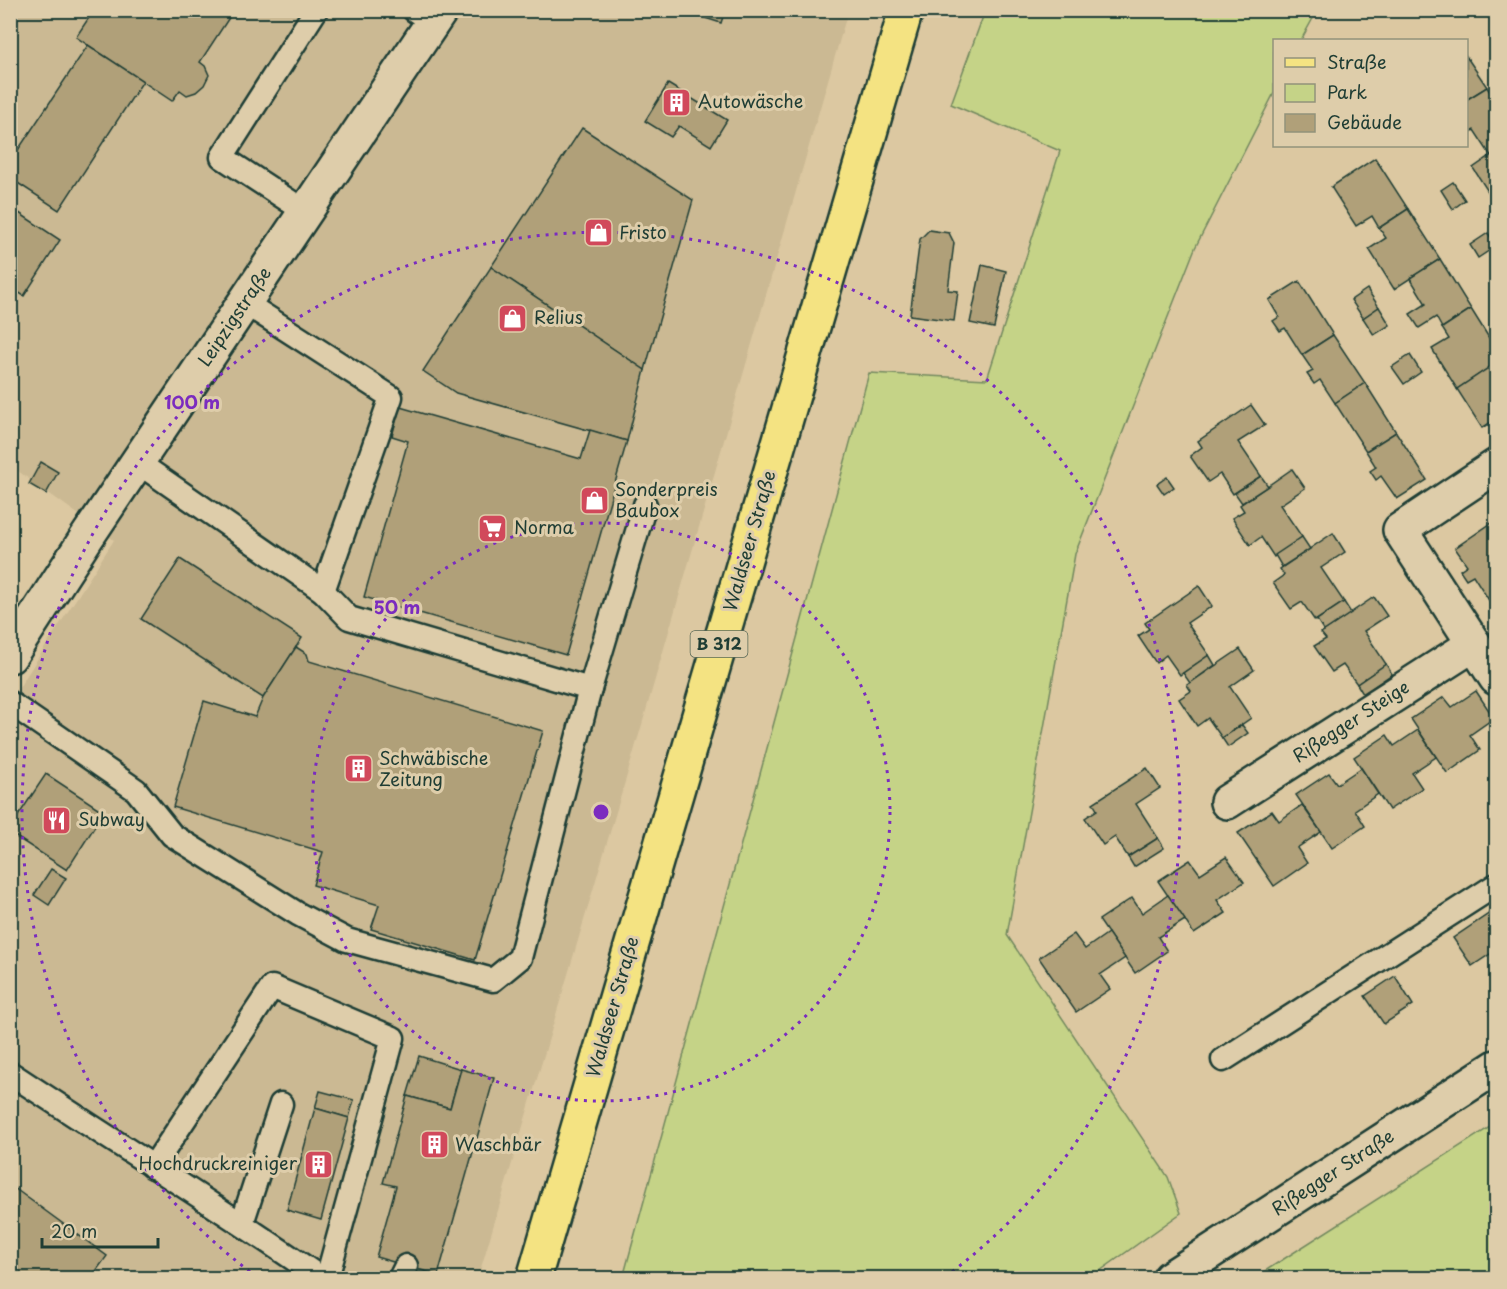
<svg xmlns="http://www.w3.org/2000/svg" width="1507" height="1289" viewBox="0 0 1507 1289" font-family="'Playpen Sans',sans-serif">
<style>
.built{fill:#cbb993}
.green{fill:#c5d387;stroke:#72885e;stroke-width:1.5}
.building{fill:#b0a079;stroke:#1f3d34;stroke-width:1.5}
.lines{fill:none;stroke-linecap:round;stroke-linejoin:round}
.service-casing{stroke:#1f3d34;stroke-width:27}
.minor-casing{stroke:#1f3d34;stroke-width:38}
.tertiary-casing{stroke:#1f3d34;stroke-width:38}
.primary-casing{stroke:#1f3d34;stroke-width:38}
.service{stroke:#decdaa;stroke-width:22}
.minor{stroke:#decdaa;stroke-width:33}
.tertiary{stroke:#decdaa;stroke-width:33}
.primary{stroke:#f4e382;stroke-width:33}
.ring{fill:none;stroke:#7b2cbf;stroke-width:3;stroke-dasharray:3 6}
.labels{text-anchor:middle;stroke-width:6;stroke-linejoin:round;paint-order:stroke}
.shield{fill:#decdaa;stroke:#586857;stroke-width:1.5}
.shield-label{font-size:16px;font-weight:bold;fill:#1f3d34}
.poi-label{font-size:18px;fill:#1f3d34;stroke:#decdaa;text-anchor:start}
.street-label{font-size:18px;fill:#1f3d34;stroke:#decdaa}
.centre{fill:#7b2cbf;stroke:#decdaa;stroke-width:3}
.ring-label{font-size:18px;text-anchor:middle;font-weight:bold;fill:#7b2cbf;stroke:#decdaa;stroke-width:6;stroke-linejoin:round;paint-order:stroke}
</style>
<rect width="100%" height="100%" fill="#dcc8a1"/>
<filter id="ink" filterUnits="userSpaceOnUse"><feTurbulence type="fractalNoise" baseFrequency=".0167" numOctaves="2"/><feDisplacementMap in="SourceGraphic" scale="12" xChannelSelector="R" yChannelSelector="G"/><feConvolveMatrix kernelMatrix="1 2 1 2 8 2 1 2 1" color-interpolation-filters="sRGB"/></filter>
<g filter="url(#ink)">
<polygon class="built" points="11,11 848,11 643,721 478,1278 11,1278 11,700 114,540 11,466"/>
<g class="green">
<polygon points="985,11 1317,11 1301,40 1274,40 1274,93 1195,248 1075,554 1007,935 1168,1177 1181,1213 1090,1278 623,1278 869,373 987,379 1060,151 951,104"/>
<polygon points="1496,1123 1496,1278 1254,1278"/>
</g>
<g class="building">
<polygon points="94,10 234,10 200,62 205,66 209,75 204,85 196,92 187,95 180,90 172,101 76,37"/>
<polygon points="680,10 725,10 721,23"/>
<polygon points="88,45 143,81 59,210 10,178 10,162"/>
<polygon points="1466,56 1487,87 1466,100"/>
<polygon points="668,84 727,120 711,146 679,126 671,137 645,121"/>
<polygon points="1487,87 1496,102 1496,152 1491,156 1474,130 1466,135 1466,100"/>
<polygon points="582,128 693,200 645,370 491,267"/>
<polygon points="1496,152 1496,204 1473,168"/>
<polygon points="1375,158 1408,209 1379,228 1372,216 1356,226 1331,187"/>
<polygon points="1453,182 1465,200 1453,209 1441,190"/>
<polygon points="10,207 60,240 24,296 10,287"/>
<polygon points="1408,209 1440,259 1394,289 1369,249 1386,238 1379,228"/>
<polygon points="929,230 949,233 954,243 948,290 958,291 954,321 910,315 920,239"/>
<polygon points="1488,233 1496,246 1478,258 1470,245"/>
<polygon points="1440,259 1471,309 1442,328 1436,317 1419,328 1410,314 1426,304 1410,278"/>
<polygon points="982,265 1006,271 994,328 970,323"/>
<polygon points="491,267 645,370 627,441 456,393 423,371"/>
<polygon points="1299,281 1333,335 1302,355 1285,328 1280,331 1273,321 1279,317 1269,300"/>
<polygon points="1367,289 1379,307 1363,318 1351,300"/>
<polygon points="1379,307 1390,325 1374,335 1363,318"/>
<polygon points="1471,309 1496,349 1496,363 1457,389 1432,349 1449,339 1442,328"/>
<polygon points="1333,335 1365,383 1335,403 1320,380 1314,384 1307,374 1313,371 1302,355"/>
<polygon points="1410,355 1421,372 1404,384 1392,367"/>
<polygon points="1496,363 1496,419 1482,428 1457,389"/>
<polygon points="1365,383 1396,432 1366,451 1335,403"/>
<polygon points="1251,405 1265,425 1238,442 1261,476 1233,494 1220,474 1208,482 1190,456 1202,447 1198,441"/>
<polygon points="400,407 581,459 590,430 627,441 566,655 364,597 408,441 392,436"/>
<polygon points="1396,432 1427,480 1397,499 1381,476 1376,480 1370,471 1376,467 1366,451"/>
<polygon points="41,462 58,472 46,494 29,484"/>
<polygon points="1292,469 1305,488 1280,505 1302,537 1274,557 1261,537 1250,545 1232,518 1244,511 1240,505"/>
<polygon points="1261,476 1268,486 1242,503 1235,493"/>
<polygon points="1167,477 1174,487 1164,494 1157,484"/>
<polygon points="1496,520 1496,598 1490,602 1473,575 1466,579 1460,570 1467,565 1455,548"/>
<polygon points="1333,533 1345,552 1321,568 1344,602 1315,621 1302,602 1291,609 1273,583 1284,575 1280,569"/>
<polygon points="1302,537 1310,549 1282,567 1275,555"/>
<polygon points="180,559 302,638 263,698 141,619"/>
<polygon points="1199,586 1212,606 1187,623 1209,655 1180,675 1166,655 1156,663 1138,636 1149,629 1145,623"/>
<polygon points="1374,597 1387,616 1364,631 1386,664 1357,684 1343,665 1332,672 1314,646 1326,639 1321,633"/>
<polygon points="1344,602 1351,613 1324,631 1317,620"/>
<polygon points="296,647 307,654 309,661 543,731 475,960 371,929 379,905 313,885 323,852 173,807 204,701 255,717 263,698"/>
<polygon points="1240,649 1254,670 1230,687 1251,718 1222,738 1208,718 1197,726 1179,699 1191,691 1187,685"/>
<polygon points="1209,655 1215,665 1190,683 1183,673"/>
<polygon points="1386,664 1392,674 1363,694 1357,684"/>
<polygon points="1476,691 1494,718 1470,735 1480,750 1447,773 1411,719 1444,697 1452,707"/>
<polygon points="1242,725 1248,733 1228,747 1222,738"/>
<polygon points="1418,730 1436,757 1412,773 1422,788 1389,810 1354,757 1387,735 1394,746"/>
<polygon points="1147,768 1160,788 1136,804 1158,838 1128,857 1115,837 1103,845 1085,818 1097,810 1093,803"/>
<polygon points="1361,768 1378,794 1355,810 1365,826 1332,848 1296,795 1329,773 1337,784"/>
<polygon points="46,774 104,812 67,870 10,833 10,828"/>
<polygon points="1302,805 1321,832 1297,848 1307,863 1274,886 1238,833 1272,811 1279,821"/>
<polygon points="1158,838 1164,848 1134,867 1128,857"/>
<polygon points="1226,857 1244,882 1217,900 1226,913 1194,934 1158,881 1190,860 1200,874"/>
<polygon points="51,869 66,878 49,905 34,895"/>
<polygon points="1168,895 1185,920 1158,937 1167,951 1135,973 1099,920 1132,898 1142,913"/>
<polygon points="1496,909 1496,950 1472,966 1453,938"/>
<polygon points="1108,933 1125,958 1100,975 1110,989 1076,1012 1039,958 1074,934 1085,949"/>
<polygon points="1395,976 1413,1005 1384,1024 1365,996"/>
<polygon points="419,1056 461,1069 450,1108 407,1096"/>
<polygon points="461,1069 494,1078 438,1275 376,1257 396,1186 383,1183 407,1096 450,1108"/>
<polygon points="320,1091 354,1100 349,1118 315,1108"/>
<polygon points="315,1108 349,1118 321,1220 287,1210"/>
<polygon points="10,1185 107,1256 91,1278 10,1278"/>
</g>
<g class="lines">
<defs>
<g id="service">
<polyline points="414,10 433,23"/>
<polyline points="306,212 222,157 316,10"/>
<polyline points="137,462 323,591 391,397 245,303"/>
<polyline points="323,591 349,618 590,689"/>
<polyline points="10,703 136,790 172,835 298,914 347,940 493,980 520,958 590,689 645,505"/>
<polyline points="1223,1060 1496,885"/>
<path d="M10,1073c104,69 209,134 311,205"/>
<polyline points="153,1167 272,987 393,1038 327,1278"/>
<polyline points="242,1223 281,1104"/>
<polyline points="400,1278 406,1266"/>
</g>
<g id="minor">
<polyline points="1496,466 1400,530 1496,678"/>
<polyline points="10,656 87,537 441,10"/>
<polyline points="1227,802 1474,644"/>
</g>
<polyline id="tertiary" points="1170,1278 1496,1067"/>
<polyline id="primary" points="534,1278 906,10"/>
</defs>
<use href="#service" class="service-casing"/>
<use href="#minor" class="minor-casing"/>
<use href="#tertiary" class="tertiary-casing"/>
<use href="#primary" class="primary-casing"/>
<use href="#service" class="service"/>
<use href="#minor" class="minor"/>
<use href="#tertiary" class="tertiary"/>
<use href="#primary" class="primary"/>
</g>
</g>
<g class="ring">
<circle cx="601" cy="812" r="289"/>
<path d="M257 1277A579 579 0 1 1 945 1277"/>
</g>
<defs>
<symbol id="building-square" viewBox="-11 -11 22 22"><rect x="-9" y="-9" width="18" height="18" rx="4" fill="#d1495b" stroke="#decdaa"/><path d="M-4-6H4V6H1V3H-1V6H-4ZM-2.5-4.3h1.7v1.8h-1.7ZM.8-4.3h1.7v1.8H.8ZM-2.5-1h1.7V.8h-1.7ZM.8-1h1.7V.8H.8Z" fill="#fff"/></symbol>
<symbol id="shop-square" viewBox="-11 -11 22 22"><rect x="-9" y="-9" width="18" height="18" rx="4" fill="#d1495b" stroke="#decdaa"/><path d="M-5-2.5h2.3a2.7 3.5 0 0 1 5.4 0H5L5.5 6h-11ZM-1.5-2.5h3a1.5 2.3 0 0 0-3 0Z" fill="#fff"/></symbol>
<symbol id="supermarket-square" viewBox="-11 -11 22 22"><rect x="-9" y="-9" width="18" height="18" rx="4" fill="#d1495b" stroke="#decdaa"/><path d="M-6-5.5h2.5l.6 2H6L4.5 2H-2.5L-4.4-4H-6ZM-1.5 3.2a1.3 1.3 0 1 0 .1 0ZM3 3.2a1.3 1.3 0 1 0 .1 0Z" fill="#fff"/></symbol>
<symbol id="restaurant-square" viewBox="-11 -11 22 22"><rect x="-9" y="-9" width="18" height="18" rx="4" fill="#d1495b" stroke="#decdaa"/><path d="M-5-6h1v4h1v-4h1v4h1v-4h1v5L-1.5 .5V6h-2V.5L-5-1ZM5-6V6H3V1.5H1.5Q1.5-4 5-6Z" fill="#fff"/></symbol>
</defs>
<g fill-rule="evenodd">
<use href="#building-square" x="660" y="86" width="33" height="33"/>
<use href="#shop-square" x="582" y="216" width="33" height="33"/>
<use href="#shop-square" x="496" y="302" width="33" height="33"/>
<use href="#shop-square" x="578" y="484" width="33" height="33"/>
<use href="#supermarket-square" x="476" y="512" width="33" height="33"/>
<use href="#building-square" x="342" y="752" width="33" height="33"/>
<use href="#restaurant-square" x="40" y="804" width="33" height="33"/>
<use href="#building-square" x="418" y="1128" width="33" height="33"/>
<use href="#building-square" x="302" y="1148" width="33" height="33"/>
</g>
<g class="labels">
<rect class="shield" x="690.5" y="631" width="57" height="26" rx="4.5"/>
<g class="shield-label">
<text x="719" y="650">B 312</text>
</g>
<g class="poi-label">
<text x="698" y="108">Autowäsche</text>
<text x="619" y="239">Fristo</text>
<text x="534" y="324">Relius</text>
<text x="615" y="496">Sonderpreis<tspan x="615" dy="21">Baubox</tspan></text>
<text x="514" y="534">Norma</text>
<text x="379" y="765">Schwäbische<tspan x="379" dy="21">Zeitung</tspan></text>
<text x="78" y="826">Subway</text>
<text x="455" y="1151">Waschbär</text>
<text x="297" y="1170" text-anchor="end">Hochdruckreiniger</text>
</g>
<g class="street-label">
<text transform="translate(235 317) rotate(-56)" y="6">Leipzigstraße</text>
<text transform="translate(750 541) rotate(-74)" y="6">Waldseer Straße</text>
<text transform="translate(1351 722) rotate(-33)" y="6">Rißegger Steige</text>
<text transform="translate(613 1007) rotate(-74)" y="6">Waldseer Straße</text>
<text transform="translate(1333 1173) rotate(-33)" y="6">Rißegger Straße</text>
</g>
</g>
<circle cx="601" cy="812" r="9" class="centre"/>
<g class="ring-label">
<text x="192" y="409">100 m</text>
<text x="397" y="614">50 m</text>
</g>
<rect width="1507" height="1289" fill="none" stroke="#decdaa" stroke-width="36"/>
<rect x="18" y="18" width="1471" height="1253" fill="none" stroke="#1f3d34" stroke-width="2" filter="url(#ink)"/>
<rect x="1273" y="39" width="195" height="108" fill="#decdaa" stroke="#92937b" stroke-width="1.5"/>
<rect x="1285" y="58" width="30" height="9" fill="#f4e382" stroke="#92937b" stroke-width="1.5"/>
<text x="1327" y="69" font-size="18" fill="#1f3d34">Straße</text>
<rect x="1285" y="84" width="30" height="18" fill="#c5d387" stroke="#92937b" stroke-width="1.5"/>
<text x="1327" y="99" font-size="18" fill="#1f3d34">Park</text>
<rect x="1285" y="114" width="30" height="18" fill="#b0a079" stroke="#92937b" stroke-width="1.5"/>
<text x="1327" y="129" font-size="18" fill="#1f3d34">Gebäude</text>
<path d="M42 1238v9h116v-9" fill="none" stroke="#1f3d34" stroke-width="3"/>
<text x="51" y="1238" font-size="18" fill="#1f3d34" stroke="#decdaa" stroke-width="4.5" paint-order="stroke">20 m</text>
</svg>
